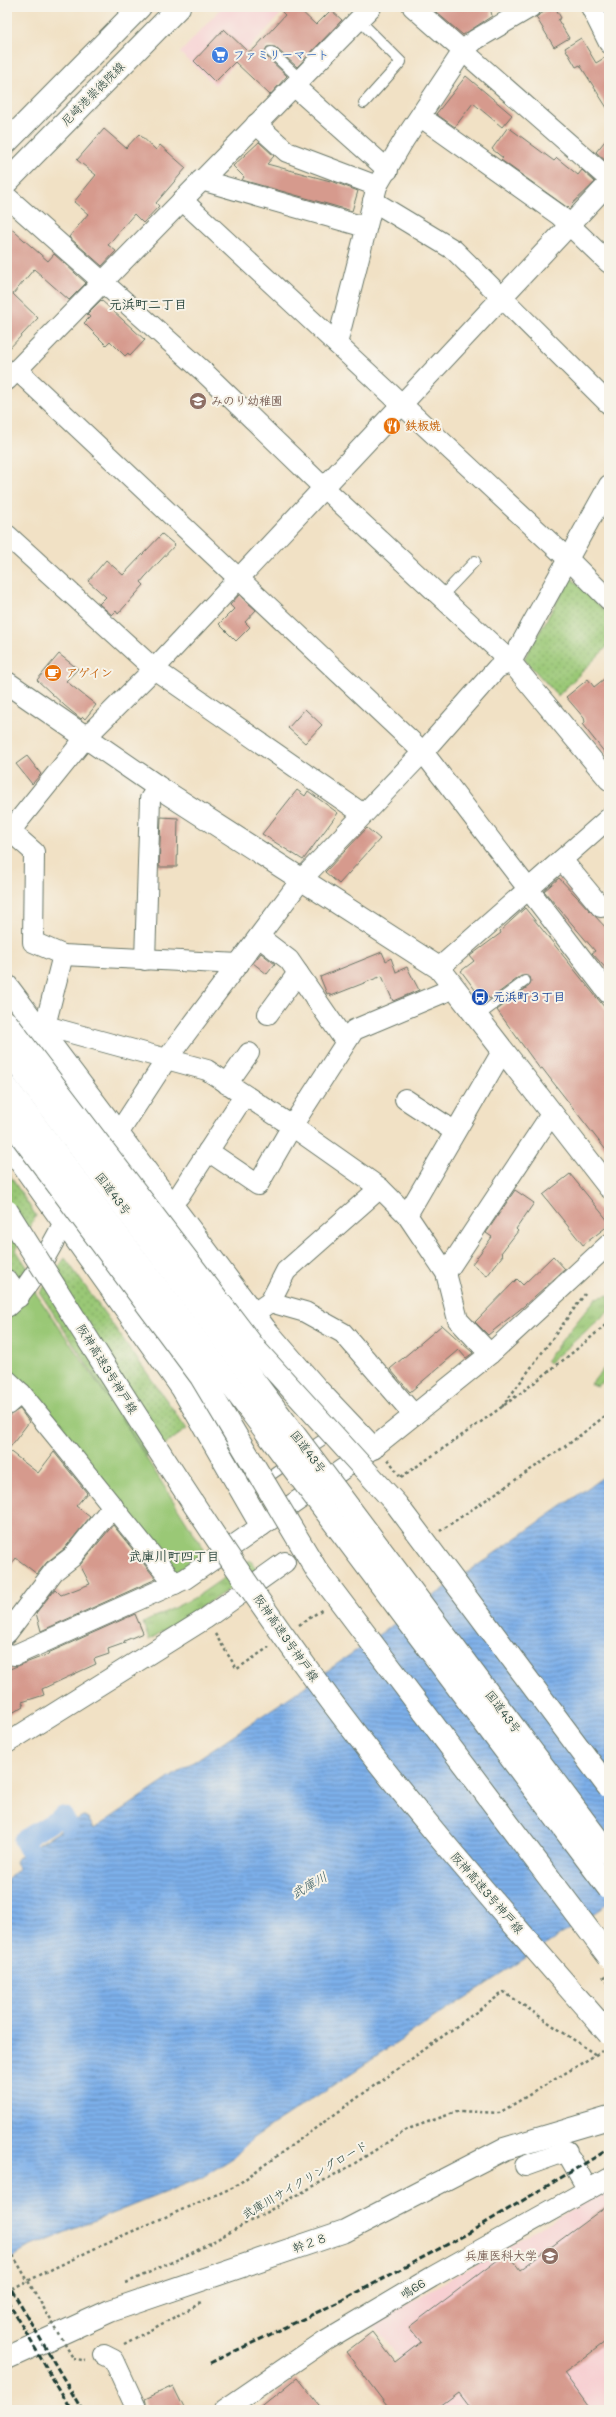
<svg xmlns="http://www.w3.org/2000/svg" width="616" height="2417" viewBox="0 0 616 2417" font-family="Mali,'Klee One',sans-serif">
<style>
.built{fill:#f7cfd2}
.grass{fill:url(#grass-tufts);stroke:#5c8255}
.park{fill:url(#park-dots);stroke:#5c8255}
.garden{fill:#9ac876;stroke:#5c8255}
.water{fill:url(#water-rules);stroke:#4e768e}
.lines{fill:none;stroke-linecap:round;stroke-linejoin:round}
.canal{stroke:#7dafe9;stroke-width:19}
.building{fill:#d69a8d}
.lane-casing{stroke:#687667;stroke-width:12}
.street-casing{stroke:#687667;stroke-width:22}
.secondary-casing{stroke:#687667;stroke-width:24}
.highway-casing{stroke:#687667;stroke-width:24}
.path{stroke:#687667;stroke-width:2.5;stroke-dasharray:3 3;stroke-linecap:butt}
.lane{stroke:#fff;stroke-width:10}
.street{stroke:#fff;stroke-width:20}
.secondary{stroke:#fff;stroke-width:22}
.highway{stroke:#fff;stroke-width:22}
.rail{stroke:#1f3d34;stroke-width:3;stroke-dasharray:6 3;stroke-linecap:butt}
.highway-bridge-casing{stroke:#687667;stroke-width:24;stroke-linecap:butt}
.path-bridge{stroke:#687667;stroke-width:2.5;stroke-dasharray:3 3;stroke-linecap:butt}
.highway-bridge{stroke:#fff;stroke-width:22}
.labels{text-anchor:middle;stroke-width:4;stroke-linejoin:round;paint-order:stroke}
.shop-label{font-size:12px;font-weight:bold;fill:#366cbe;stroke:#f7f3e8;text-anchor:start}
.street-label{font-size:12px;fill:#1f3d34;stroke:#f7f3e8}
.education-label{font-size:12px;font-weight:bold;fill:#785e54;stroke:#f7f3e8;text-anchor:start}
.food-label{font-size:12px;font-weight:bold;fill:#c56008;stroke:#f7f3e8;text-anchor:start}
.transit-label{font-size:12px;font-weight:bold;fill:#164399;stroke:#f7f3e8;text-anchor:start}
.neighbourhood-label{font-size:13px;font-weight:bold;fill:#1f3d34;stroke:#f7f3e8}
.water-label{font-size:13px;font-style:italic;fill:#365a61;stroke:#f7f3e8}
</style>
<defs>
<pattern id="grass-tufts" width="24" height="20" patternUnits="userSpaceOnUse"><rect width="24" height="20" fill="#9ac876"/><path d="M3 7l-1-3M5 7V3M7 7l1-3M15 17l-1-3M17 17v-4M19 17l1-3" fill="none" stroke="#7da462"/></pattern>
<pattern id="park-dots" width="8" height="8" patternUnits="userSpaceOnUse"><rect width="8" height="8" fill="#9ac876"/><path d="M2 2h.1M6 6h.1" fill="none" stroke="#7da462" stroke-width="1.8" stroke-linecap="round"/></pattern>
<pattern id="water-rules" width="6" height="5" patternUnits="userSpaceOnUse"><rect width="6" height="5" fill="#7dafe9"/><path d="M0 2.5h6" fill="none" stroke="#6690be"/></pattern>
</defs>
<rect width="100%" height="100%" fill="#f7f3e8"/>
<filter id="ink" filterUnits="userSpaceOnUse"><feTurbulence type="fractalNoise" baseFrequency=".025" numOctaves="2"/><feDisplacementMap in="SourceGraphic" scale="8" xChannelSelector="R" yChannelSelector="G"/><feConvolveMatrix kernelMatrix="1 2 1 2 8 2 1 2 1" color-interpolation-filters="sRGB"/></filter>
<filter id="wash" filterUnits="userSpaceOnUse"><feTurbulence type="fractalNoise" baseFrequency=".012" numOctaves="4" result="noise"/><feDisplacementMap in="SourceGraphic" scale="16" xChannelSelector="R" yChannelSelector="G"/><feGaussianBlur stdDeviation="0.9" result="paint"/><feColorMatrix in="noise" values="0 0 0 0 0 0 0 0 0 0 0 0 0 0 0 0 0 1.4 0 .05"/><feComposite in="paint" operator="in"/></filter>
<g filter="url(#wash)">
<rect width="100%" height="100%" fill="#f1e1c5"/>
<g class="built">
<polygon points="222,7 274,7 281,14 215,85 180,53"/>
<polygon points="609,2189 609,2410 439,2410 372,2323"/>
</g>
<g class="grass">
<polygon points="609,1295 609,1311 549,1363 546,1360 596,1298"/>
<polygon points="609,1362 609,1377 598,1386 591,1384"/>
<polygon points="250,1560 258,1571 149,1640 143,1623 196,1597"/>
</g>
<g class="park">
<polygon points="571,577 609,615 609,645 558,696 524,659"/>
<polygon points="7,1171 36,1216 16,1250 29,1270 18,1283 7,1269"/>
<polygon points="65,1258 187,1429 147,1457 40,1293"/>
</g>
<polygon class="garden" points="32,1288 112,1404 207,1554 175,1574 7,1372 7,1315"/>
<polygon class="water" points="609,1473 609,1903 253,2138 233,2158 201,2178 31,2246 7,2261 7,1880 19,1869 15,1862 17,1858 84,1816 88,1818 94,1829 297,1692"/>
<g class="lines">
<polyline class="canal" points="29,1851 23,1840 63,1816 69,1826"/>
</g>
<g id="blocks">
<g class="building">
<polygon points="277,7 297,7 316,25 331,10 342,20 297,67 275,47 267,47 265,51 266,56 287,76 270,95 235,62 215,82 194,61 224,29 248,52 254,49 285,15"/>
<polygon points="430,7 490,7 492,16 463,35"/>
<polygon points="552,7 555,7 561,18 558,20 569,38 554,47 536,17"/>
<polygon points="581,38 596,63 609,55 609,111 580,65 576,67 565,48"/>
<polygon points="466,76 512,115 502,127 473,103 455,127 436,114"/>
<polygon points="508,127 554,161 557,158 578,175 582,170 595,182 568,208 501,160 503,158 492,149"/>
<polygon points="104,129 126,148 139,134 156,150 160,145 186,168 156,203 159,206 143,223 134,214 108,245 116,251 102,266 69,237 88,214 74,202 96,175 77,160"/>
<polygon points="609,136 609,164 596,152"/>
<polygon points="259,142 274,156 267,164 334,182 358,191 352,211 242,180 244,177 233,166"/>
<polygon points="7,225 48,261 54,254 86,283 69,300 34,269 13,294 38,318 7,351"/>
<polygon points="101,300 145,340 130,356 128,353 125,356 110,341 106,345 84,323 90,317 87,314"/>
<polygon points="162,534 175,545 145,577 141,582 144,585 118,614 116,611 112,615 99,604 106,597 88,581 106,560 123,575"/>
<polygon points="239,595 256,610 245,622 250,627 236,641 219,624 234,609 230,605"/>
<polygon points="59,654 78,669 66,681 96,705 85,719 83,717 81,719 65,706 37,680"/>
<polygon points="609,675 609,758 582,724 585,722 584,718 566,697 588,679 594,687"/>
<polygon points="305,709 322,725 305,743 288,728"/>
<polygon points="27,756 41,774 32,784 16,764"/>
<polygon points="297,790 305,796 308,791 338,813 303,860 262,834"/>
<polygon points="161,817 178,818 177,867 159,867"/>
<polygon points="367,828 380,839 339,884 325,872"/>
<polygon points="559,878 609,931 609,972 592,953 595,951 544,891"/>
<polygon points="525,908 609,1013 609,1154 552,1081 542,1068 540,1069 497,1010 529,986 531,981 530,977 521,976 490,999 480,989 476,991 461,971 474,961 470,956 501,933 500,931"/>
<polygon points="382,952 386,961 391,958 396,972 407,967 419,990 393,1001 382,976 331,996 329,993 327,994 320,977"/>
<polygon points="261,953 275,964 267,974 253,963"/>
<polygon points="570,1174 609,1222 609,1225 583,1245 543,1195"/>
<polygon points="515,1190 534,1203 516,1229 518,1231 501,1253 503,1255 487,1276 472,1264 492,1237 486,1233"/>
<polygon points="553,1256 565,1269 524,1306 488,1335 475,1322 517,1279 523,1285"/>
<polygon points="442,1325 473,1353 466,1358 459,1350 410,1392 390,1369"/>
<polygon points="20,1409 29,1422 8,1450 38,1473 54,1452 87,1493 76,1506 90,1517 64,1549 47,1562 37,1574 16,1558 7,1571 7,1416"/>
<polygon points="113,1525 156,1579 41,1631 36,1613 55,1589 61,1595 90,1584 80,1565"/>
<polygon points="135,1614 143,1633 124,1641 125,1643 108,1649 109,1654 94,1659 96,1664 42,1689 44,1695 22,1702 24,1706 7,1716 7,1670 49,1654 48,1653"/>
<polygon points="609,2204 609,2339 564,2373 591,2410 472,2410 459,2393 436,2410 390,2410 346,2352 372,2332 395,2362 421,2342 409,2327 507,2253 520,2270"/>
<polygon points="297,2378 323,2410 258,2410"/>
<polygon points="173,2386 185,2410 148,2410 145,2399"/>
</g>
</g>
</g>
<g filter="url(#ink)">
<use href="#blocks" fill-opacity="0" stroke="#687667" stroke-width="1"/>
<g class="lines">
<defs>
<g id="lane">
<polyline points="359,20 401,62 364,103"/>
<polyline points="271,52 300,79"/>
<polyline points="441,597 475,561"/>
<polyline points="477,1017 525,981"/>
<polyline points="304,1452 333,1433"/>
<polyline points="243,1494 291,1461"/>
</g>
<g id="street">
<polyline points="413,7 609,179"/>
<polyline points="591,7 609,43"/>
<polyline points="294,86 388,170"/>
<polyline points="421,117 559,215 609,263"/>
<polyline points="256,124 287,152 377,186"/>
<polyline points="201,180 365,227"/>
<polyline points="7,197 204,372 323,487 511,662 609,780"/>
<polyline points="182,200 568,559 609,600"/>
<polyline points="373,201 454,250 609,404"/>
<polyline points="337,344 377,186 404,140 463,51 475,40 531,7"/>
<polyline points="17,370 423,752 609,994"/>
<polyline points="7,380 371,7"/>
<polyline points="7,535 154,669 363,814"/>
<polyline points="10,831 34,852 33,942 63,955 239,964"/>
<polyline points="7,835 86,737 154,669 609,183"/>
<polyline points="562,860 601,907"/>
<polyline points="259,937 289,960 345,1041"/>
<polyline points="145,960 150,799 158,787"/>
<polyline points="439,968 609,818"/>
<polyline points="268,1014 298,973"/>
<polyline points="41,1030 53,1028 207,1070 292,1126 380,1188 407,1215 446,1273 458,1320 490,1354"/>
<polyline points="41,1030 46,1022 63,955"/>
<polyline points="227,1084 249,1053"/>
<polyline points="405,1099 454,1131"/>
<polyline points="110,1146 166,1060 301,880 423,752 497,668 511,662 609,485"/>
<polyline points="208,1151 258,1185 292,1126 354,1030 454,988"/>
<polyline points="171,1203 179,1196 244,1096"/>
<polyline points="407,1215 503,1050"/>
<polyline points="446,1273 552,1113"/>
<polyline points="7,1280 19,1297"/>
<polyline points="270,1302 305,1312 343,1333 414,1415"/>
<path d="M7,1307c29,-25 45,-65 65,-98"/>
<polyline points="260,1309 270,1302 286,1271 380,1188"/>
<polyline points="7,1380 21,1393 61,1442 175,1584"/>
<polyline points="7,1405 21,1393"/>
<polyline points="7,1633 54,1571 72,1557 113,1506"/>
<polyline points="7,1654 15,1655 185,1579 250,1534 373,1448 490,1354 609,1244"/>
<polyline points="7,1743 205,1619 285,1562"/>
<polyline points="570,2158 588,2190"/>
<polyline points="525,2166 567,2151"/>
<polyline points="104,2355 114,2360 137,2410"/>
<polyline points="224,2410 326,2340 432,2277 609,2178"/>
</g>
<g id="secondary">
<polyline points="7,142 140,7"/>
<polyline points="7,182 179,7"/>
<polyline points="7,683 158,787 439,968 609,1187"/>
<polyline points="7,2358 110,2311 345,2231 504,2149 609,2118"/>
</g>
<g id="highway">
<polyline points="7,986 265,1329 317,1389 373,1448"/>
<polyline points="7,1143 182,1388 261,1525"/>
</g>
</defs>
<use href="#lane" class="lane-casing"/>
<use href="#street" class="street-casing"/>
<use href="#secondary" class="secondary-casing"/>
<use href="#highway" class="highway-casing"/>
<g class="path">
<polyline points="502,1407 585,1294"/>
<polyline points="388,1459 400,1476"/>
<path d="M401,1477c73,-49 141,-97 208,-155"/>
<polyline points="440,1531 570,1443 609,1413"/>
<polyline points="299,1625 323,1609"/>
<polyline points="215,1634 237,1669 269,1647"/>
<polyline points="126,2283 194,2252 352,2165 408,2129 459,2111 499,2113 602,2051"/>
<polyline points="7,2291 108,2242 234,2187 504,1992 596,2055"/>
<polyline points="124,2344 201,2303"/>
<polyline points="73,2358 86,2361"/>
</g>
<use href="#lane" class="lane"/>
<use href="#street" class="street"/>
<use href="#secondary" class="secondary"/>
<use href="#highway" class="highway"/>
<g class="rail">
<polyline points="7,2282 82,2410"/>
<polyline points="7,2300 71,2410"/>
<polyline points="210,2363 343,2300 465,2235 609,2149"/>
</g>
<defs>
<g id="highway-bridge">
<polyline points="7,1023 257,1351 397,1505 609,1788"/>
<polyline points="7,1051 609,1854"/>
<polyline points="7,1087 609,1889"/>
<polyline points="7,1117 201,1377 316,1569 609,1957"/>
<path d="M7,1211c100,158 197,317 307,467 91,125 194,240 295,356"/>
</g>
</defs>
<use href="#highway-bridge" class="highway-bridge-casing"/>
<g class="path-bridge">
<polyline points="603,1976 609,1984"/>
<polyline points="7,2245 73,2358"/>
</g>
<use href="#highway-bridge" class="highway-bridge"/>
</g>
</g>
<defs>
<symbol id="supermarket-disc" viewBox="-11 -11 22 22"><circle r="9.5" fill="#3f7fe0" stroke="#f7f3e8"/><path d="M-6-5.5h2.5l.6 2H6L4.5 2H-2.5L-4.4-4H-6ZM-1.5 3.2a1.3 1.3 0 1 0 .1 0ZM3 3.2a1.3 1.3 0 1 0 .1 0Z" fill="#fff"/></symbol>
<symbol id="school-disc" viewBox="-11 -11 22 22"><circle r="9.5" fill="#8d6e63" stroke="#f7f3e8"/><path d="M0-5L7-2L0 1L-7-2ZM-4 1L0 2.5L4 1V4Q0 6-4 4Z" fill="#fff"/></symbol>
<symbol id="restaurant-disc" viewBox="-11 -11 22 22"><circle r="9.5" fill="#e8710a" stroke="#f7f3e8"/><path d="M-5-6h1v4h1v-4h1v4h1v-4h1v5L-1.5 .5V6h-2V.5L-5-1ZM5-6V6H3V1.5H1.5Q1.5-4 5-6Z" fill="#fff"/></symbol>
<symbol id="cafe-disc" viewBox="-11 -11 22 22"><circle r="9.5" fill="#e8710a" stroke="#f7f3e8"/><path d="M-5.5-4.5H6V0H3Q3 3.5 0 3.5H-2.5Q-5.5 3.5-5.5 0ZM3-3.2v2h1.7v-2ZM-6 4.5H4V6H-6Z" fill="#fff"/></symbol>
<symbol id="bus-disc" viewBox="-11 -11 22 22"><circle r="9.5" fill="#1a4fb4" stroke="#f7f3e8"/><path d="M-5-6H5V4H4V6H2V4H-2V6H-4V4H-5ZM-3.5-4V0h7V-4ZM-3.5 1.2v1.5H-2V1.2ZM2 1.2v1.5H3.5V1.2Z" fill="#fff"/></symbol>
<symbol id="university-disc" viewBox="-11 -11 22 22"><circle r="9.5" fill="#8d6e63" stroke="#f7f3e8"/><path d="M0-5L7-2L0 1L-7-2ZM-4 1L0 2.5L4 1V4Q0 6-4 4Z" fill="#fff"/></symbol>
</defs>
<g fill-rule="evenodd">
<use href="#supermarket-disc" x="210" y="45" width="20" height="20"/>
<use href="#school-disc" x="188" y="391" width="20" height="20"/>
<use href="#restaurant-disc" x="382" y="416" width="20" height="20"/>
<use href="#cafe-disc" x="43" y="663" width="20" height="20"/>
<use href="#bus-disc" x="470" y="987" width="20" height="20"/>
<use href="#university-disc" x="540" y="2246" width="20" height="20"/>
</g>
<g class="labels">
<g class="shop-label">
<text x="233" y="59">ファミリーマート</text>
</g>
<g class="street-label">
<text transform="translate(93 94) rotate(-45)" y="4">尼崎港崇徳院線</text>
<text transform="translate(113 1194) rotate(53)" y="4">国道43号</text>
<text transform="translate(107 1369) rotate(58)" y="4">阪神高速3号神戸線</text>
<text transform="translate(308 1452) rotate(53)" y="4">国道43号</text>
<text transform="translate(286 1638) rotate(55)" y="4">阪神高速3号神戸線</text>
<text transform="translate(503 1712) rotate(53)" y="4">国道43号</text>
<text transform="translate(487 1893) rotate(49)" y="4">阪神高速3号神戸線</text>
<text transform="translate(305 2180) rotate(-30)" y="4">武庫川サイクリングロード</text>
<text transform="translate(310 2243) rotate(-19)" y="4">幹２８</text>
<text transform="translate(413 2289) rotate(-31)" y="4">鳴66</text>
</g>
<g class="education-label">
<text x="211" y="405">みのり幼稚園</text>
<text x="537" y="2260" text-anchor="end">兵庫医科大学</text>
</g>
<g class="food-label">
<text x="405" y="430">鉄板焼</text>
<text x="66" y="677">アゲイン</text>
</g>
<g class="transit-label">
<text x="493" y="1001">元浜町３丁目</text>
</g>
<g class="neighbourhood-label">
<text x="148" y="309">元浜町二丁目</text>
<text x="174" y="1561">武庫川町四丁目</text>
</g>
<g class="water-label">
<text transform="translate(309 1885) rotate(-30)" y="5">武庫川</text>
</g>
</g>
<rect width="616" height="2417" fill="none" stroke="#f7f3e8" stroke-width="24"/>
</svg>
